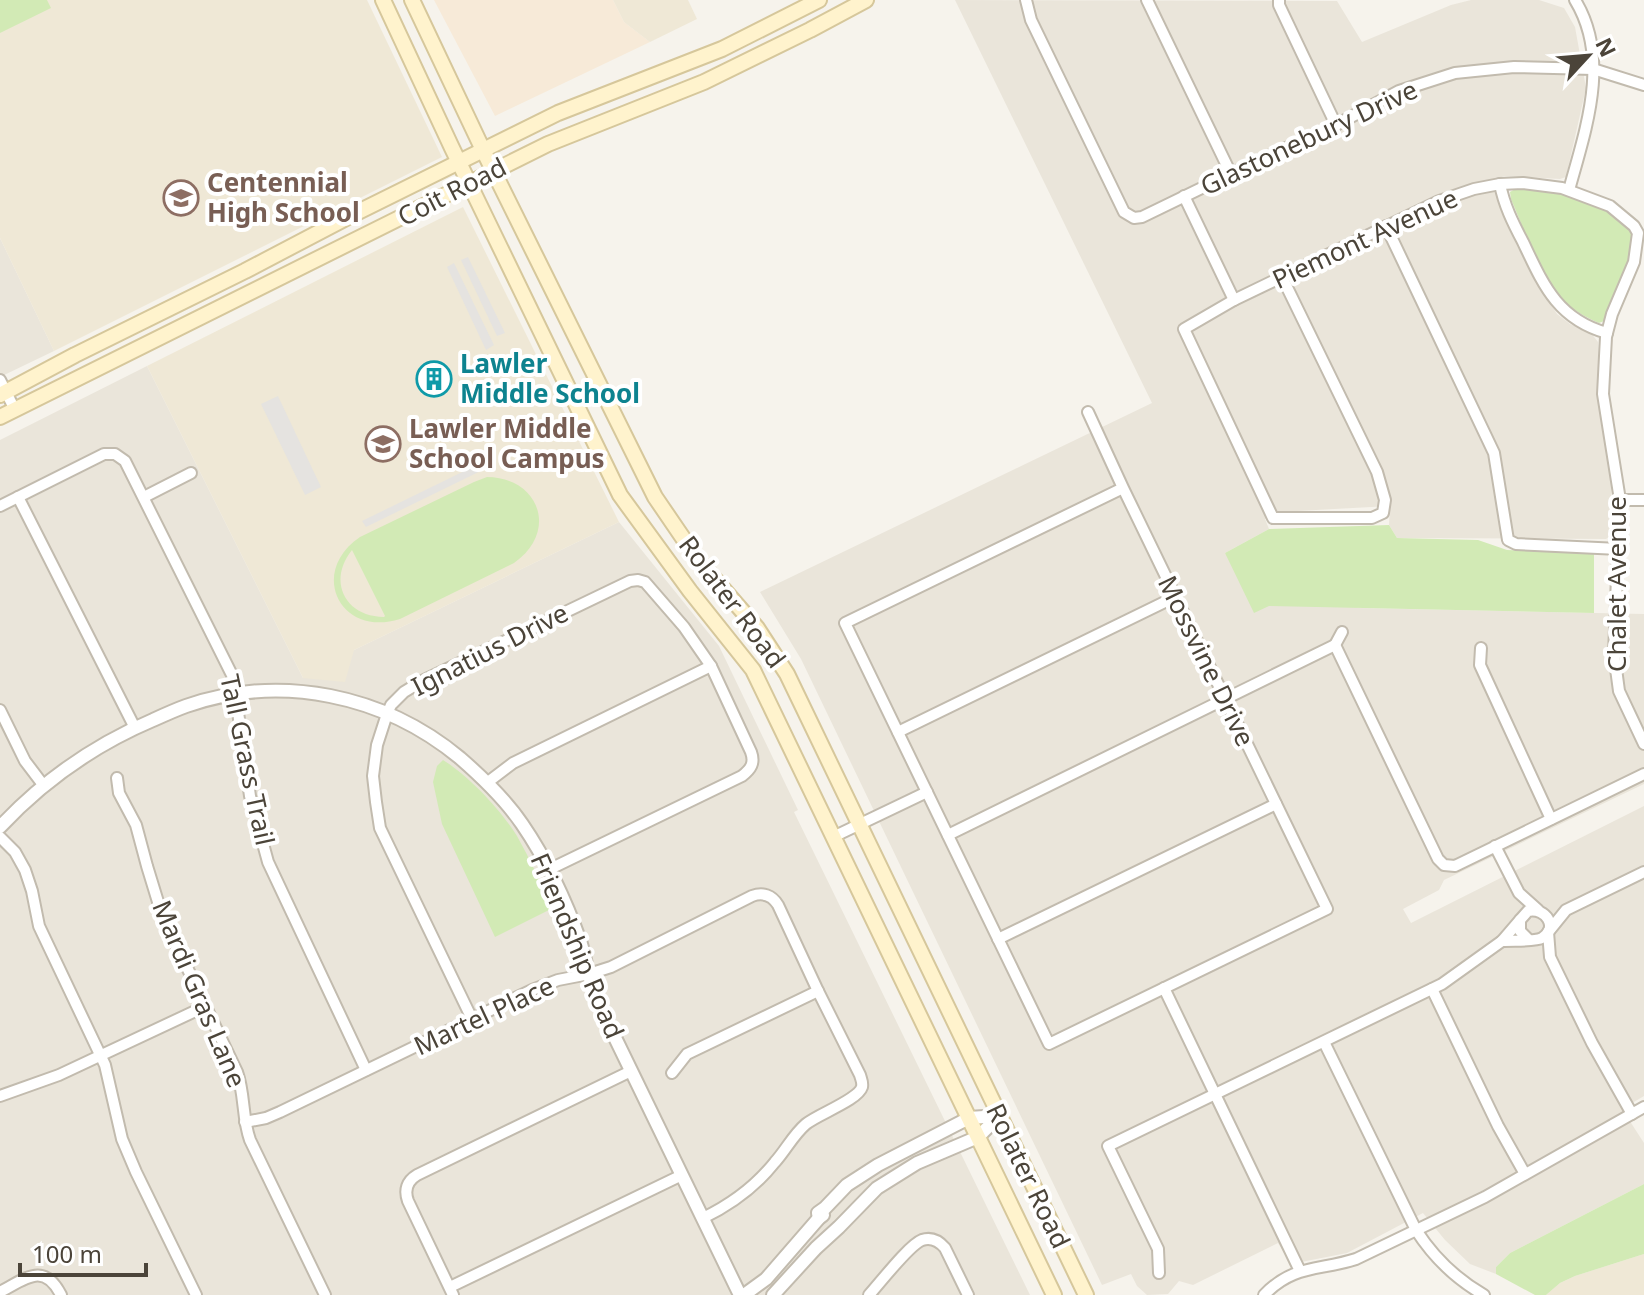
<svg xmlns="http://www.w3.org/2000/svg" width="1644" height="1295" viewBox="0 0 1644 1295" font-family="'Noto Sans',sans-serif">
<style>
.residential{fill:#eae5da}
.commercial{fill:#f7ead8}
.education{fill:#efe8d6}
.green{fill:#d2eab5;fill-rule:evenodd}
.parking{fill:#e5e3e0}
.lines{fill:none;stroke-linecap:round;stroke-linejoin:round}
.minor-casing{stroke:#c2bbae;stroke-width:14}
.tertiary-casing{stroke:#c2bbae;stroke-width:16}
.secondary-casing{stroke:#d6c79b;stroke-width:18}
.minor{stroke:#fff;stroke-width:10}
.tertiary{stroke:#fff;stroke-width:12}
.secondary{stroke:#fff3cd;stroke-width:14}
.labels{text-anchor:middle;stroke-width:8;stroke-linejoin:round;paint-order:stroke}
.street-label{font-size:26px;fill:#4b4439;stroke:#fff}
.education-label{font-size:26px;font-weight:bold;fill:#785e54;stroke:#fff;text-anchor:start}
.culture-label{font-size:26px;font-weight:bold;fill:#0d838f;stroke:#fff;text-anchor:start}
</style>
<rect width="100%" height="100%" fill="#f6f3ec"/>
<g class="residential">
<polygon points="955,0 1337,1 1362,42 1451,5 1471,0 1539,0 1564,8 1575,27 1586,88 1566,177 1560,179 1504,176 1493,180 1499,201 1539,286 1557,314 1570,324 1591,333 1598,342 1602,417 1611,475 1613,534 1606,539 1397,538 1389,525 1390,506 1279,512 1265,519 1269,529 1225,553 1269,606 1346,601 1358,608 1644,614 1644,784 1444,880 1439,890 1403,909 1411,923 1644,806 1644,1096 1622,1109 1644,1143 1644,1184 1510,1253 1496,1267 1496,1274 1470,1264 1445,1240 1423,1213 1347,1253 1291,1264 1278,1243 1193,1285 1179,1281 1168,1294 1147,1295 1137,1286 1131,1274 1102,1285 801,659 760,592 1152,403"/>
<polygon points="0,238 54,351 0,377"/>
<polygon points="147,366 303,678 354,650 619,522 719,646 798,810 794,812 1030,1295 0,1295 0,440"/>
</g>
<polygon class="commercial" points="434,0 613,0 624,22 650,42 495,116"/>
<g class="education">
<polygon points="0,0 367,0 442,157 54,351 0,238"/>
<polygon points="613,0 688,0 697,19 650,42 624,22"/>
<polygon points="463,207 619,522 354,650 345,682 303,678 147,366"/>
<polygon points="1644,1254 1644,1295 1546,1295 1560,1283 1575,1276"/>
</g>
<g class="green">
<polygon points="0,0 47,0 51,8 0,33"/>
<path d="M1517,188c14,0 29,0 43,3 17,5 76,26 73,49 -4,28 -22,53 -29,81l-5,2c-14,-6 -26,-13 -37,-23 -19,-19 -40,-75 -51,-101l-1,-7z"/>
<path d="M487,477c54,1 71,56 27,86l-114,56c-60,19 -92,-47 -40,-82l114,-55zM352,550l33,66 -1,1c-39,0 -57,-36 -32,-67z"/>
<polygon points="1389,525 1397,538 1478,540 1507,550 1594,553 1594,613 1269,606 1254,613 1225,553 1269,529"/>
<path d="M443,760c26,16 58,50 74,76 13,23 24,48 36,72l-58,29 -53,-113 -9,-42 4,-16z"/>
<polygon points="1644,1184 1644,1254 1575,1276 1560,1283 1546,1295 1535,1295 1496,1274 1496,1267 1510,1253"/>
</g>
<g class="parking">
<polygon points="468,257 505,333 497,336 461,260"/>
<polygon points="454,263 494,345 486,350 447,267"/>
<polygon points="278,396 321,487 305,495 261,404"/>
<polygon points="493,457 495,464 366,527 362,521"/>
</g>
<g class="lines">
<defs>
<g id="minor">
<polyline points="1026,0 1031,20 1124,212 1134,218 1142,217 1247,166 1336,125 1399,91 1455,73 1514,67 1593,69 1644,85"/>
<polyline points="1147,0 1231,174"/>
<polyline points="1279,0 1279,5 1336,125"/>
<path d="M1500,184c4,21 13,39 23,58 20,42 34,77 84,91"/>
<path d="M1569,190c17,-62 42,-131 6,-190"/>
<polyline points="1184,196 1234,300"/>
<polyline points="1386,226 1494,453 1508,540 1516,544 1619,549"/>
<polyline points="1282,277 1377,472 1385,500 1383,513 1372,518 1273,518 1184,329 1234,300 1439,201 1474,189 1500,184 1523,183 1562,188 1610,206 1634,226 1638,233 1634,262 1612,314 1606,337 1603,394 1620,500 1614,654 1619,691 1644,744"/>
<polyline points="0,380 15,410"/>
<polyline points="1088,412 1123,488 1327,909 1049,1044 845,623 1123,488"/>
<polyline points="18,497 135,728"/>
<polyline points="144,497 191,473"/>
<polyline points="1620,500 1644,500"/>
<polyline points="0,506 104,454 115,454 125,461 233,677 250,796 268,862 366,1070"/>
<polyline points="1335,645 1438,859 1444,865 1455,866 1644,774"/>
<polyline points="1335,645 1342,632"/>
<polyline points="1481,648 1480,665 1551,819"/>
<polyline points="0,710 25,761 44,786"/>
<polyline points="898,732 1175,597"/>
<path d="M117,778l2,15 17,32 11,41 15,49 75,157c8,22 5,46 13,68l75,155"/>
<polyline points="488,782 513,763 711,666"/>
<polyline points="948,835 1335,645"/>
<polyline points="0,837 15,852 25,870 32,891 39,926 105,1065 122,1139 136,1172 196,1295"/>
<polyline points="833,837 927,792"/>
<polyline points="1495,846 1519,893 1538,910"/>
<polyline points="1549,931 1566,910 1644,872"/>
<polyline points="1548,932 1550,957 1592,1043 1632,1114"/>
<polyline points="998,939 1276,804"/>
<path d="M1502,941c10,-1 33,1 40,-3 17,-10 4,-31 -14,-27l-8,9v11l9,9"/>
<polyline points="1164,988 1300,1271"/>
<polyline points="1432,989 1498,1126 1525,1174"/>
<path d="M472,1019l-92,-191 -4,-26 -3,-26 4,-31 10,-31 4,-9 13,-13 18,-11 208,-100 8,-1 7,2 39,45 27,39 40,86c4,11 0,17 -9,24l-194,94"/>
<path d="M1324,1042l92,188c18,28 40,49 68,65"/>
<polyline points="672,1073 687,1054 818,991"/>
<polyline points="0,1096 59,1075 206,1006"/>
<path d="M245,1122l21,-4 14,-6 252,-122 26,-10 31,-6 22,-7 141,-71c11,-4 20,-1 26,9l40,86 42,84c1,4 3,7 2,12 -4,13 -44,27 -56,37 -13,11 -20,26 -31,38 -19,24 -45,43 -72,56"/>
<polyline points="1159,1273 1158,1249 1108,1146 1442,984 1502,941 1520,920"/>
<polyline points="450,1287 682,1175"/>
<path d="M0,1292c25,-13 44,-31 61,3"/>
<path d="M453,1295l-45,-94c-4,-11 -1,-20 9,-26l214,-104"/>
<path d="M869,1295c11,-12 40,-50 53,-55 9,-3 17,1 23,8l23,47"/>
<path d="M1264,1295c30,-31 55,-24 92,-36l129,-62 159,-90"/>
</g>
<g id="tertiary">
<path d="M0,827c43,-46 94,-82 153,-107 11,-5 22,-10 33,-14 95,-33 198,-11 274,52 23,20 45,41 62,66 24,35 45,80 59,120 4,13 6,28 11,41 4,11 9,23 14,34l134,276"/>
<polyline points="819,1218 818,1213 825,1208 847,1185 878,1165 969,1118 999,1116"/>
<polyline points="744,1295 766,1279 819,1218 823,1215"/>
<polyline points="773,1295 816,1248 839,1227 877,1188 917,1163 978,1137 999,1116"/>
</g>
<g id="secondary">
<polyline points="383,0 452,148 620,495 690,591 753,670 1054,1295"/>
<polyline points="412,0 483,150 655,497 698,560 757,628 787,674 1086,1295"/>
<polyline points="0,395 75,355 245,271 348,217 558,113 722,49 819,0"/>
<polyline points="0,417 548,144 704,82 810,30 866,0"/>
</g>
</defs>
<use href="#minor" class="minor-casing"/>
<use href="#tertiary" class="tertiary-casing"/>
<use href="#secondary" class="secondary-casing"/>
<use href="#minor" class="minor"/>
<use href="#tertiary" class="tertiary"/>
<use href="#secondary" class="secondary"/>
</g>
<defs>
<symbol id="school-ring" viewBox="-11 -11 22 22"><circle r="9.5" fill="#fff" stroke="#8d6e63" stroke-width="1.5"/><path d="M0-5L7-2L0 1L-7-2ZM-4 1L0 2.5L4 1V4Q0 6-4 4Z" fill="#8d6e63"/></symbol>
<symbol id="building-ring" viewBox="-11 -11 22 22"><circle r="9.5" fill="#fff" stroke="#0f9aa8" stroke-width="1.5"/><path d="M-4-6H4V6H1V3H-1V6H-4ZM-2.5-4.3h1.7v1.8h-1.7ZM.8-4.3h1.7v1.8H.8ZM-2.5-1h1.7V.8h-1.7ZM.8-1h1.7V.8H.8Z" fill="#0f9aa8"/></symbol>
</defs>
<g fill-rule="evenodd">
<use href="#school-ring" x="161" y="178" width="40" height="40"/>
<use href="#building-ring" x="414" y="359" width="40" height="40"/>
<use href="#school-ring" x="363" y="424" width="40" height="40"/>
</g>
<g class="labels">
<g class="street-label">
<text transform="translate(1309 138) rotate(-25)" y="9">Glastonebury Drive</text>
<text transform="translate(452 192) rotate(-27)" y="9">Coit Road</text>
<text transform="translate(1365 239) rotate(-25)" y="9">Piemont Avenue</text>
<text transform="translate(1617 584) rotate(-90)" y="9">Chalet Avenue</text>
<text transform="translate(732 602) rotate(53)" y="9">Rolater Road</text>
<text transform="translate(490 650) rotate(-27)" y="9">Ignatius Drive</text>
<text transform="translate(1206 661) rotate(64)" y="9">Mossvine Drive</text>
<text transform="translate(247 760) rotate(78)" y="9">Tall Grass Trail</text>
<text transform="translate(577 946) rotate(67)" y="9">Friendship Road</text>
<text transform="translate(199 994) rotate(67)" y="9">Mardi Gras Lane</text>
<text transform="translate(484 1016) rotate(-25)" y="9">Martel Place</text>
<text transform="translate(1028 1176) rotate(64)" y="9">Rolater Road</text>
</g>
<g class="education-label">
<text x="207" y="192">Centennial<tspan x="207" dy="30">High School</tspan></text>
<text x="409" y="438">Lawler Middle<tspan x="409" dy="30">School Campus</tspan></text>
</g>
<g class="culture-label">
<text x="460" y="373">Lawler<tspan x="460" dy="30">Middle School</tspan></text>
</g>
</g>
<g transform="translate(1588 56) rotate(64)" stroke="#ffffff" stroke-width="6" paint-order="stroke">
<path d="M0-6L14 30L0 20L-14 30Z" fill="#4b4439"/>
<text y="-12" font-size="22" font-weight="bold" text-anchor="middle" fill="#4b4439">N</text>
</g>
<path d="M20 1263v12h126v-12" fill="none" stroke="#4b4439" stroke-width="4"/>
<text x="32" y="1263" font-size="24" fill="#4b4439" stroke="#ffffff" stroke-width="6" paint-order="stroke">100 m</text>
</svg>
